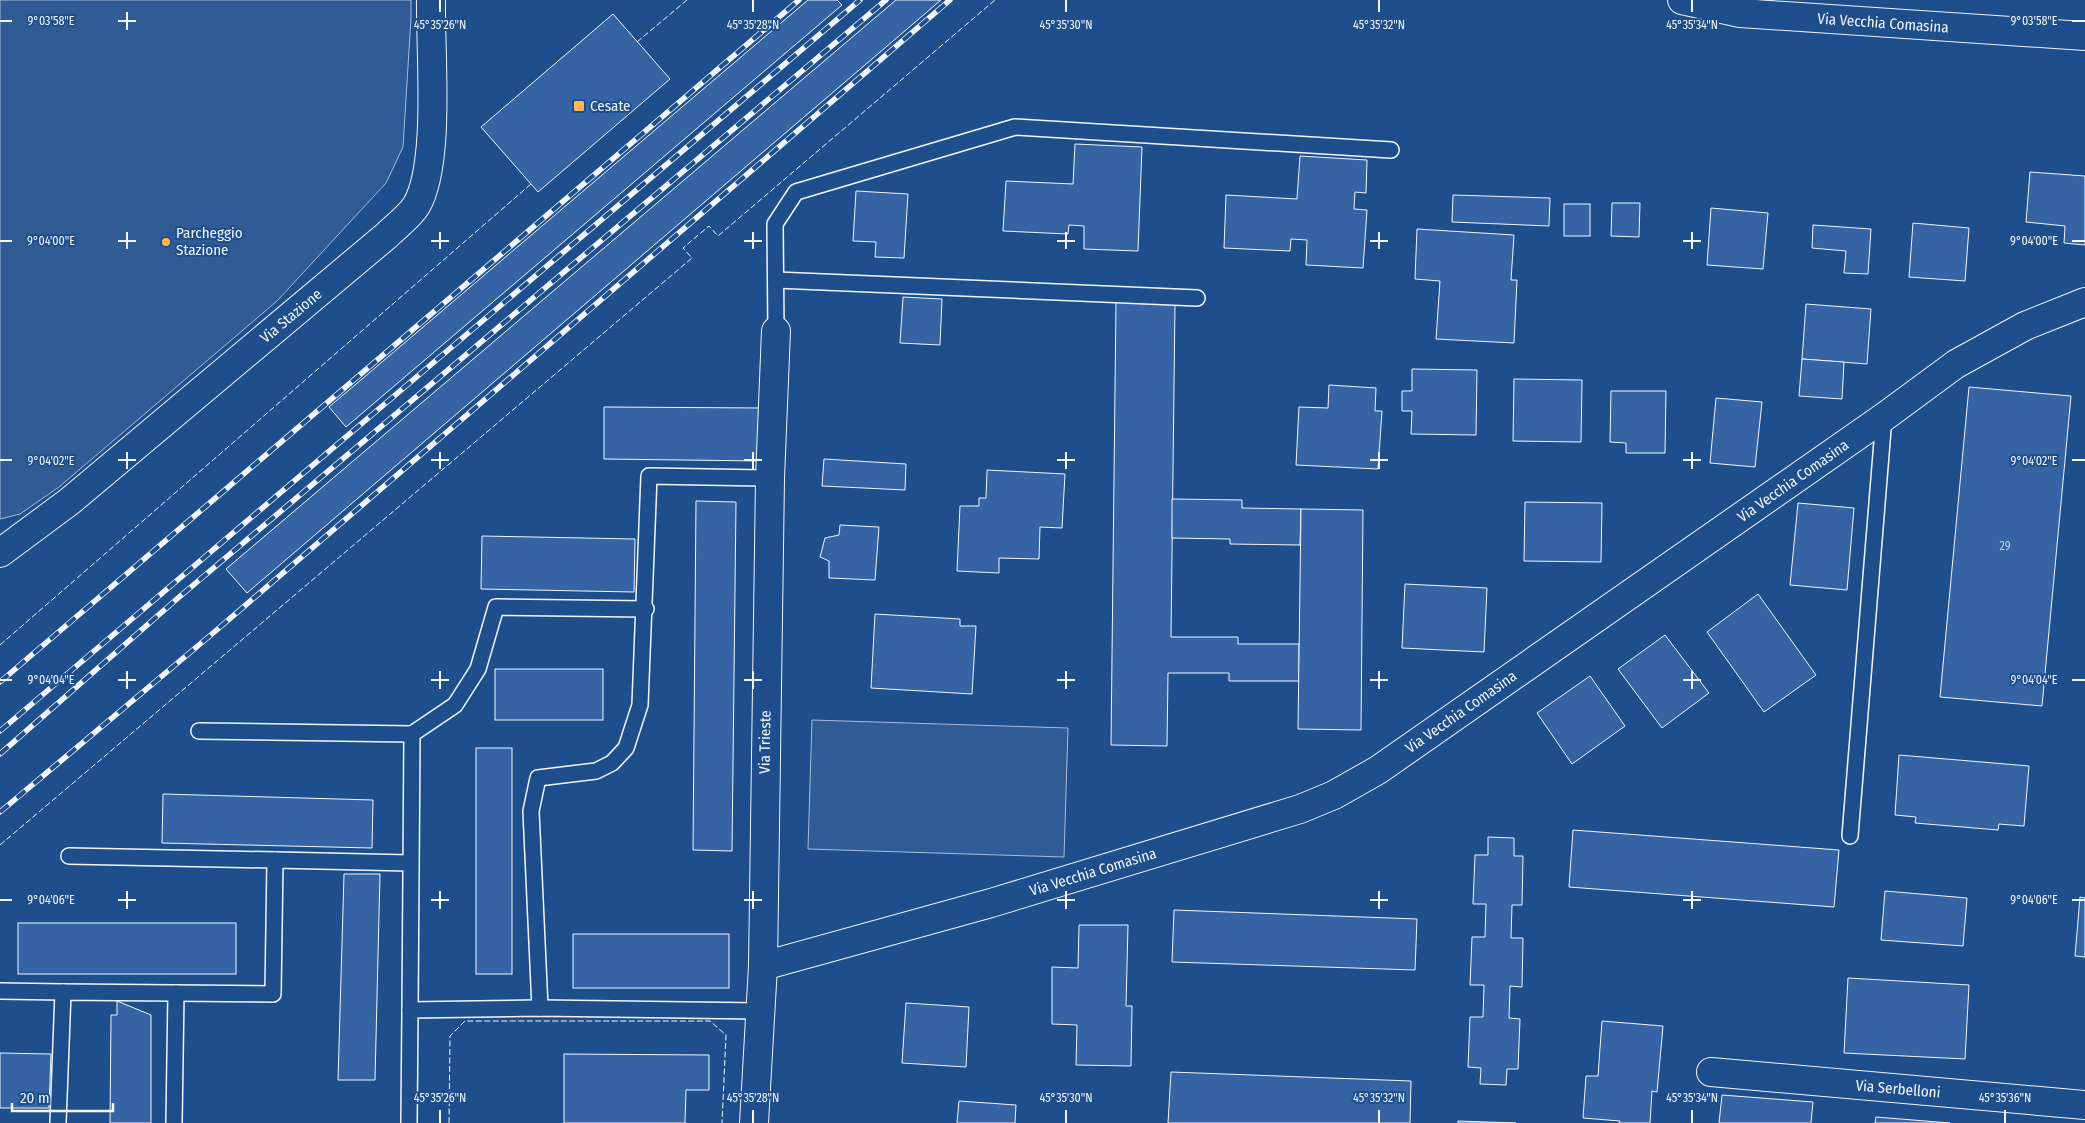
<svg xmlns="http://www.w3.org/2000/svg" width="2085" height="1123" viewBox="0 0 2085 1123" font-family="'Fira Sans Condensed',sans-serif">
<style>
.built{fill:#305b95;stroke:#a8bbd7}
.building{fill:#3563a3;stroke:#f2f6ff}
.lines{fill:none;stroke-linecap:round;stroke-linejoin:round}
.service-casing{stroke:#f2f6ff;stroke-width:18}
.minor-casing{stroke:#f2f6ff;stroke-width:30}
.tertiary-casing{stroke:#f2f6ff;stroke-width:30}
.service{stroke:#1f4e8c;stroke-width:15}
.minor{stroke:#1f4e8c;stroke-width:28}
.tertiary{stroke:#1f4e8c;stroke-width:28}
.rail-casing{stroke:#f2f6ff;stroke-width:5.5}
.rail{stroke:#1f4e8c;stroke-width:4;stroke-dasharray:11;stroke-linecap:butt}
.fence{stroke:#f2f6ff;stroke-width:1;stroke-dasharray:6 2.5;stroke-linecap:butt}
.ticks{fill:none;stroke:#f2f6ff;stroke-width:2}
.poi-dot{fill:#ffb74d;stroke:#1f4e8c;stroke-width:2}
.labels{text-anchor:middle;stroke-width:4;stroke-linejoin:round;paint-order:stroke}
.number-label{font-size:12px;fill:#c3d1e8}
.street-label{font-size:15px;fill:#f2f6ff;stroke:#1f4e8c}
.poi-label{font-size:15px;fill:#f2f6ff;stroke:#1f4e8c;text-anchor:start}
.ticks-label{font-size:12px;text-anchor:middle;fill:#f2f6ff;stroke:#1f4e8c;stroke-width:4;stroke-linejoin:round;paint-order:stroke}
</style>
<rect width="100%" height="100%" fill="#1f4e8c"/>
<g class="built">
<polygon points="0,0 411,0 411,18 403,147 386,183 277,301 59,487 20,514 0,519"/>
<polygon points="812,720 1068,728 1064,857 808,849"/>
</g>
<g class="building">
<polygon points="808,0 837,0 842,5 346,427 329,407"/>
<polygon points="896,0 941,0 247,593 226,569"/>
<polygon points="613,14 670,79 538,192 481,127"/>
<polygon points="1075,144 1142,147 1138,251 1084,249 1084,226 1069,225 1068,234 1003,231 1006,181 1073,184"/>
<polygon points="1300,156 1367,160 1366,193 1355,192 1354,209 1367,210 1363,268 1306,265 1307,240 1291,239 1290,251 1224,248 1226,195 1297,199"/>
<polygon points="2030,172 2085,176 2085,245 2064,243 2065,226 2026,222"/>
<polygon points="856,191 908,194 904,258 875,257 876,242 853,241"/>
<polygon points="1453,195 1550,198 1549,226 1452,222"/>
<polygon points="1612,203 1640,203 1639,237 1611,236"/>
<rect x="1564" y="204" width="26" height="32"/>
<polygon points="1711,208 1768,213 1763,269 1707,265"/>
<polygon points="1913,223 1969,228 1965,281 1909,277"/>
<polygon points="1813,225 1871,229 1868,274 1844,273 1846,251 1812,248"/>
<polygon points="1417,229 1514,235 1511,280 1517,280 1514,343 1436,339 1440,281 1415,279"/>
<polygon points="903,297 942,299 940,345 900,343"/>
<polygon points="1116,301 1175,302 1171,637 1238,637 1238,644 1299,644 1299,681 1229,681 1229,673 1168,673 1167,746 1111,745"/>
<polygon points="1806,304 1871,309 1867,364 1802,359"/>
<polygon points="1802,359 1844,362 1842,399 1799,396"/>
<polygon points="1412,369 1477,370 1476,435 1411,434 1412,411 1402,411 1402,391 1412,391"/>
<polygon points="1514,379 1582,380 1581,442 1513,441"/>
<polygon points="1329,385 1376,388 1375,411 1382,411 1378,469 1296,465 1299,407 1328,408"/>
<polygon points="1969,387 2071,396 2042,706 1940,697"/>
<polygon points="1611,391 1666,391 1665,453 1626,453 1626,443 1610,442"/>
<polygon points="1716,398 1762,402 1755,467 1710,463"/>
<polygon points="604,407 762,408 762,461 604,459"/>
<polygon points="824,459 906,464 905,490 822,486"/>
<polygon points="987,470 1065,474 1062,528 1040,527 1039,559 999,558 999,573 957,571 960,506 979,506 979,498 986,498"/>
<polygon points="1172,499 1242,500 1242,508 1301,509 1300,545 1230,544 1230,539 1172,538"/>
<polygon points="696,501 736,502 732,851 693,850"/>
<polygon points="1525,502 1602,503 1601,562 1524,561"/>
<polygon points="1798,503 1854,508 1847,590 1790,585"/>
<polygon points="1301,509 1363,510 1361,730 1298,729"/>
<polygon points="840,525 879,527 875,580 829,578 829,561 820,557 825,538 839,535"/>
<polygon points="482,536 635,539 634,592 481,589"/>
<polygon points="1405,584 1487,588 1484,652 1402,648"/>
<polygon points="1758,594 1816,675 1764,712 1707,632"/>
<polygon points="875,614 960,619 960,626 976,626 972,694 871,688"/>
<polygon points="1665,635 1709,693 1662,728 1618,669"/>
<rect x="495" y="669" width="108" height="51"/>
<polygon points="1590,676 1625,726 1572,764 1537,713"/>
<rect x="476" y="748" width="36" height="226"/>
<polygon points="1899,755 2029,766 2024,826 1999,824 1998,830 1915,823 1916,817 1895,815"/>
<polygon points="163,794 373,800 372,848 162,843"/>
<polygon points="1573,830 1839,850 1834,907 1569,887"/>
<polygon points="1488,837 1514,838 1514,856 1523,856 1522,905 1512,905 1511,938 1523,938 1522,987 1510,986 1509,1018 1520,1019 1518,1069 1507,1069 1506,1085 1480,1084 1481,1068 1468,1067 1470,1017 1483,1017 1484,985 1470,985 1472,937 1485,937 1486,904 1473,904 1475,855 1488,855"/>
<polygon points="344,874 380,874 375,1080 338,1080"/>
<polygon points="1885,891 1967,898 1963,946 1881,940"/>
<polygon points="2080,897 2085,898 2085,957 2075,956"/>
<polygon points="1174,910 1417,919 1415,970 1172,962"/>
<rect x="18" y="923" width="218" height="51"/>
<polygon points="1079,925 1128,925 1126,1006 1132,1006 1131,1066 1076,1065 1077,1025 1052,1024 1052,967 1078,968"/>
<rect x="573" y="934" width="156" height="54"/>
<polygon points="1848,978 1969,985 1965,1059 1844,1053"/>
<polygon points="117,1001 151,1015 151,1123 110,1123 111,1015 117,1015"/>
<polygon points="906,1003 969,1007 966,1067 902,1063"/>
<polygon points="1602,1021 1663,1026 1657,1092 1652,1091 1650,1123 1619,1123 1620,1121 1583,1118 1586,1076 1598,1076"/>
<polygon points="0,1053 51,1054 49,1108 0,1108"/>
<polygon points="564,1054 709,1055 709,1090 686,1090 685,1123 564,1123"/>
<polygon points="1171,1072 1411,1081 1410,1123 1168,1123"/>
<polygon points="1722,1095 1813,1102 1811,1123 1719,1123"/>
<polygon points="959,1101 1016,1105 1015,1123 957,1123"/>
<polygon points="1876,1117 1950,1123 1875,1123"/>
<polygon points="1458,1121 1516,1123 1458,1123"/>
</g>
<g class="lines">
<defs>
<g id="service">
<polyline points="776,280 1197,298"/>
<polyline points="776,331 775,224 796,192 1015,127 1391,150"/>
<polyline points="199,731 412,734"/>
<polyline points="1850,836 1884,417"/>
<polyline points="69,856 275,860"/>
<polyline points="0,991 63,992"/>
<polyline points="540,1008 531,811 538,778 596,771 612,763 626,748 640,705 649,476 770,478"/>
<polyline points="410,1010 412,734 455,705 478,669 496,607 646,609"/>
<polyline points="58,1123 63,992 273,994 275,860 410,863"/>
<polyline points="174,1123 176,993"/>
<polyline points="409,1123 410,1010 540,1008 759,1011"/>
</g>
<g id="minor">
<path d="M0,553l70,-52 316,-265c9,-9 23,-19 30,-30 25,-41 14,-155 15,-206"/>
<polyline points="763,966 991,903 1300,809 1334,795 1378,770 1884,417 1956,364 2025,326 2085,302"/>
<polyline points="1711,1072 2085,1105"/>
<polyline points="754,1123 763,966 770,478 776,331"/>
</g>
<polyline id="tertiary" points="1682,0 1740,13 2085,36"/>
</defs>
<use href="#service" class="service-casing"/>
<use href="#minor" class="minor-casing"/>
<use href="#tertiary" class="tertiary-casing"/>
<use href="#service" class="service"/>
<use href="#minor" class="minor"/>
<use href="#tertiary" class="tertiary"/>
<defs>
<g id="rail">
<polyline points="0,682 799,0"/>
<polyline points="0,731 860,0"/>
<polyline points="0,754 178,598 886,0"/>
<polyline points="0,812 212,634 950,0"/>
</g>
</defs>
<use href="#rail" class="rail-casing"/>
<use href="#rail" class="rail"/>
<g class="fence">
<polyline points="637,42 687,0"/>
<polyline points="0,645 531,184"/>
<polyline points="0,845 692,258 683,248 709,226 718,236 995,0"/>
<polyline points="449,1123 450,1036 465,1021 710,1021 726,1035 722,1123"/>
</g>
</g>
<path class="ticks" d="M440,0v12M753,0v12M1066,0v12M1379,0v12M1692,0v12M127,12v18M0,21h12M118,21h18M2072,21h13M127,232v17M440,232v17M753,232v17M1066,232v17M1379,232v17M1692,232v17M0,241h12M118,241h18M431,241h18M744,241h18M1057,241h18M1370,241h18M1683,241h18M2072,241h13M127,452v17M440,452v17M753,452v17M1066,452v17M1379,452v17M1692,452v17M0,460h12M118,460h18M431,460h18M744,460h18M1057,460h18M1370,460h18M1683,460h18M2072,460h13M127,671v18M440,671v18M753,671v18M1066,671v18M1379,671v18M1692,671v18M0,680h12M118,680h18M431,680h18M744,680h18M1057,680h18M1370,680h18M1683,680h18M2072,680h13M127,891v18M440,891v18M753,891v18M1066,891v18M1379,891v18M1692,891v18M0,900h12M118,900h18M431,900h18M744,900h18M1057,900h18M1370,900h18M1683,900h18M2072,900h13M440,1110v13M753,1110v13M1066,1110v13M1379,1110v13M1692,1110v13M2005,1110v13"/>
<g class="poi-dot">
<rect x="573" y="100" width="12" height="12" rx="2.5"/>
<circle cx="166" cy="242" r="5"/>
</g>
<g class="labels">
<g class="number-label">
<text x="2005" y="550">29</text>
</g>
<g class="street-label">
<text transform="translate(1883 23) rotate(4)" y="5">Via Vecchia Comasina</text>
<text transform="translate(291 316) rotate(-40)" y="5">Via Stazione</text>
<text transform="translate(1793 481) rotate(-35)" y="5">Via Vecchia Comasina</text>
<text transform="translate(1461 712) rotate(-35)" y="5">Via Vecchia Comasina</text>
<text transform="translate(765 742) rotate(-89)" y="5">Via Trieste</text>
<text transform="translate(1093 872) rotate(-17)" y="5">Via Vecchia Comasina</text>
<text transform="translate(1898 1089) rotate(5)" y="5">Via Serbelloni</text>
</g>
<g class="poi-label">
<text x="590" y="111">Cesate</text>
<text x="176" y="238">Parcheggio<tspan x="176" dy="17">Stazione</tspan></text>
</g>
</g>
<g class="ticks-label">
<text x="2034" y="25">9°03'58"E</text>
<text x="51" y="25">9°03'58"E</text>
<text x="440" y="29">45°35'26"N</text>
<text x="753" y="29">45°35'28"N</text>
<text x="1066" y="29">45°35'30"N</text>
<text x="1379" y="29">45°35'32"N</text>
<text x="1692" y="29">45°35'34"N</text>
<text x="2034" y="245">9°04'00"E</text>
<text x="51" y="245">9°04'00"E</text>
<text x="2034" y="465">9°04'02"E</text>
<text x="51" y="465">9°04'02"E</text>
<text x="2034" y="684">9°04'04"E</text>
<text x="51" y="684">9°04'04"E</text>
<text x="2034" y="904">9°04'06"E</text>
<text x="51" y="904">9°04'06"E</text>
<text x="440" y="1102">45°35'26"N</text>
<text x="753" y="1102">45°35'28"N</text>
<text x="1066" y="1102">45°35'30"N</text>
<text x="1379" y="1102">45°35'32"N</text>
<text x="1692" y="1102">45°35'34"N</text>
<text x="2005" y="1102">45°35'36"N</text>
</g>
<path d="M12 1103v8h101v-8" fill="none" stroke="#f2f6ff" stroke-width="2.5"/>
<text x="20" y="1103" font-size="15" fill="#f2f6ff" stroke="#1f4e8c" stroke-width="4" paint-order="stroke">20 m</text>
</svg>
